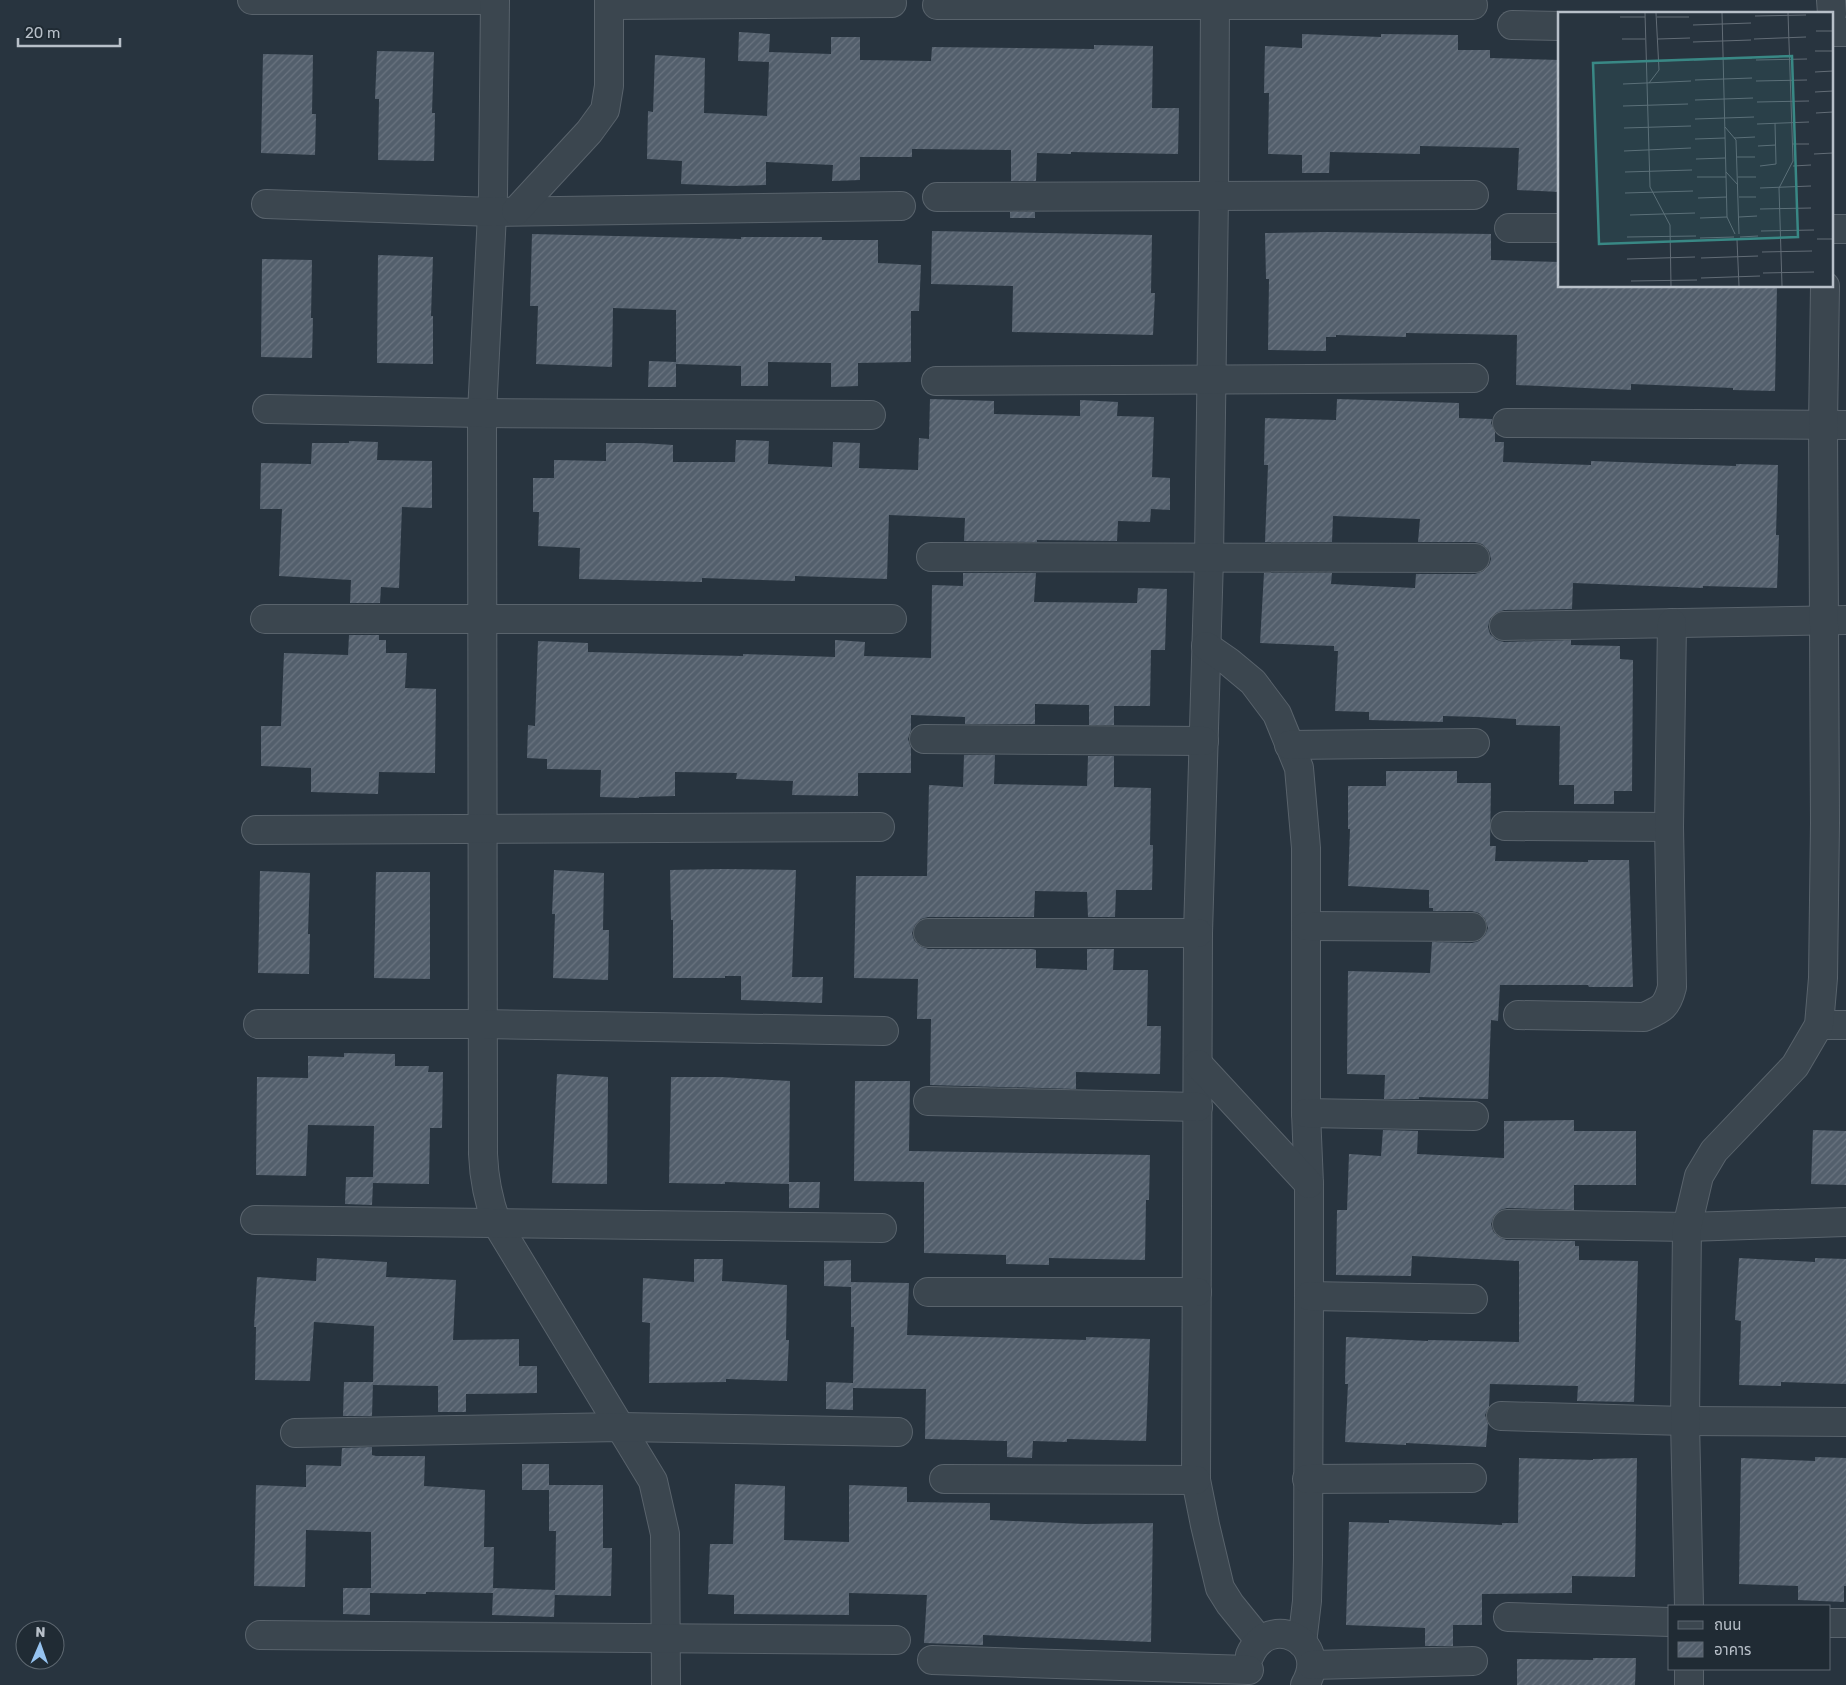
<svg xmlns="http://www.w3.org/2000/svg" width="1846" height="1685" viewBox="0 0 1846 1685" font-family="Rubik,'Noto Sans Thai',sans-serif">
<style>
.building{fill:url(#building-hatch)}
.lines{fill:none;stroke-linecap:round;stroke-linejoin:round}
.minor-casing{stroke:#59636c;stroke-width:30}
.minor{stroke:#3b464f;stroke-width:28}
.inset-road{fill:none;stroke:#626c76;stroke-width:1}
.view{fill:#398885;fill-opacity:0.15;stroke:#398885;stroke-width:2.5}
.inset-edge{fill:none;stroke:#b8c0c9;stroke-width:2.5}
</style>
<defs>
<pattern id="building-hatch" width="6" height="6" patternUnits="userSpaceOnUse" patternTransform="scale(1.25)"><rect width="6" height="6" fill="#535f6c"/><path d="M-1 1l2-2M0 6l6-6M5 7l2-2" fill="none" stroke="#6a7480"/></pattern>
</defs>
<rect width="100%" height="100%" fill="#28343f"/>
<g class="building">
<polygon points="739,32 770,34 769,52 831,54 831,37 860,37 860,60 931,61 932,47 1094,49 1094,45 1153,46 1152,108 1179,108 1178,154 1071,152 1071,154 1037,153 1036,181 1011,181 1011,150 912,149 912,157 860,157 860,180 832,181 833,165 766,162 766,185 733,186 681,184 682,161 647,159 648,111 653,112 655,55 705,58 704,113 767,116 769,62 738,61"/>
<polygon points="1302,34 1381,37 1381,34 1458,35 1458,50 1490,50 1490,58 1560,60 1558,138 1560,138 1560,192 1517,190 1519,148 1420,146 1420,154 1330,152 1329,173 1302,173 1302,155 1268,154 1269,93 1264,93 1265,46 1302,48"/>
<polygon points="377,51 434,52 432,113 435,113 434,161 378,160 379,99 375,99"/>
<polygon points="263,54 313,55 312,114 316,114 315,155 261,153"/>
<rect x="1010" y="212" width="25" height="6"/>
<polygon points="932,231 1152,235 1151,293 1155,293 1153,335 1012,332 1013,286 931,284"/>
<polygon points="1326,232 1491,234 1491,260 1560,262 1560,286 1777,286 1775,391 1733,390 1733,388 1631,384 1631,390 1516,385 1517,335 1406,333 1406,337 1336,335 1336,337 1326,337 1326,351 1268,350 1269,279 1266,279 1265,233"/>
<polygon points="532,234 741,239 741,237 822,237 822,240 878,240 878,263 921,265 919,311 911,311 911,362 858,363 858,386 831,387 831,363 768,362 768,386 741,386 741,366 676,364 676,310 613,308 612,367 536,364 538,306 530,306"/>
<polygon points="378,255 433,257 431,316 433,316 433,364 377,363"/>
<polygon points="262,259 312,260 311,318 313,318 312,358 261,357"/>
<polygon points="649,361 676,362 676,387 648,387"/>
<polygon points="930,399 994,401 994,414 1080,416 1080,400 1118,402 1117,416 1154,417 1152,477 1170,478 1170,510 1151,509 1150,522 1118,521 1117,541 1037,540 1037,542 964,541 965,518 889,515 887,579 795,576 795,581 702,578 702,582 579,579 580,548 538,546 539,512 533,512 533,478 554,478 554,460 606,461 606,443 641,443 673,445 673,462 735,462 736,440 769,441 768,464 832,467 833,442 860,443 859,468 918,470 919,438 929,439"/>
<polygon points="1337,399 1459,403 1459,418 1492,419 1491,423 1495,432 1495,442 1504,442 1503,462 1591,465 1591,461 1736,466 1736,464 1778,465 1776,535 1779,535 1777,588 1703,586 1703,588 1573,583 1572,609 1504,610 1496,613 1490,619 1488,627 1490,634 1497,640 1504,642 1571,640 1571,645 1620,646 1620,659 1633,660 1632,791 1614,791 1614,804 1574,804 1574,785 1559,785 1560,726 1516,725 1516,719 1478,717 1443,716 1443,722 1369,720 1369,712 1335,711 1338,651 1334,651 1334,646 1260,643 1264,573 1332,573 1331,584 1415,588 1416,574 1475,574 1483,571 1489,565 1491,559 1489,551 1482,544 1475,542 1418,542 1420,519 1333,516 1332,542 1265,542 1268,465 1264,465 1265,418 1336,420"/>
<polygon points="349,441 378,442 377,460 432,461 432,508 402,507 399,588 381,587 380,603 350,603 351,580 279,576 282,509 260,509 261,463 311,464 312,443 349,443"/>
<polygon points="963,573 1036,573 1034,602 1137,603 1138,588 1167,589 1165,650 1151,650 1150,706 1114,706 1114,725 1089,725 1089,705 1035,704 1035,724 965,724 965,717 911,715 911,730 908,739 911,748 911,773 858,773 858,796 792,795 793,781 736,779 737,773 675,772 675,796 639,797 639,798 600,797 601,770 547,769 547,759 527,758 528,725 535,726 538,641 588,643 588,652 743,656 743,654 835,657 835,640 865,642 864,656 931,658 932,585 963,586"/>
<polygon points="349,635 379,635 379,640 386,640 386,653 407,653 405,688 436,689 435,773 379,772 378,794 311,792 311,768 261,766 261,726 281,726 284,653 348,655"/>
<polygon points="964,755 995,755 994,784 1087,786 1088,756 1114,756 1114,787 1151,788 1150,845 1153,845 1152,890 1116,890 1115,917 1088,917 1087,892 1035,891 1034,917 928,917 921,919 915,925 912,933 914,940 920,946 928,949 1033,949 1036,950 1036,968 1087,970 1087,949 1114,949 1113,970 1148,970 1147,1026 1161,1026 1160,1074 1076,1072 1076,1089 930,1085 931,1019 917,1019 918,979 854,978 856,876 927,876 929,785 963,787"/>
<polygon points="1386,771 1457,771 1457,783 1491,783 1490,846 1496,846 1495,861 1588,862 1588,860 1629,860 1633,987 1589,987 1588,985 1500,985 1498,1021 1491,1020 1488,1099 1419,1097 1419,1099 1384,1099 1385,1075 1347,1074 1348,971 1430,973 1432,942 1472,943 1479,941 1485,935 1488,928 1485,919 1479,913 1472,911 1433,911 1433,908 1429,908 1429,890 1348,886 1350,829 1348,829 1348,786 1386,786"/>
<polygon points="723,869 796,870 792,977 823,977 822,1003 741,1000 741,976 725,976 725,978 673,978 673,920 671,920 670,870"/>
<polygon points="554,870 604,873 603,930 609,930 608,980 553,978 555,914 552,914"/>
<polygon points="260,871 310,873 308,934 310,934 309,974 258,973"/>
<polygon points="376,872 430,872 430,979 374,978"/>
<polygon points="344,1053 395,1054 395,1066 429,1066 428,1072 443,1072 442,1128 430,1128 429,1184 373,1183 372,1205 345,1204 346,1177 373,1177 374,1126 308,1125 306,1176 256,1175 257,1077 308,1078 308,1056 344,1057"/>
<polygon points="557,1074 608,1077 607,1184 552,1183"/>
<polygon points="671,1077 721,1077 790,1081 789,1182 820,1182 819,1208 789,1208 789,1184 725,1182 725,1184 669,1183"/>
<polygon points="855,1081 910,1081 909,1151 1150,1155 1149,1200 1146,1200 1145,1260 1049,1258 1049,1265 1006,1264 1006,1255 924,1253 924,1182 854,1181"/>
<polygon points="1574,1120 1574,1131 1636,1131 1636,1185 1574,1185 1574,1210 1507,1208 1500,1210 1494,1216 1491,1224 1493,1231 1499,1237 1506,1240 1575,1241 1575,1246 1579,1246 1579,1260 1638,1261 1634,1402 1577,1401 1578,1386 1490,1384 1489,1407 1485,1415 1488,1424 1486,1447 1406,1443 1406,1445 1345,1442 1348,1384 1345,1384 1346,1337 1428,1341 1428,1340 1519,1342 1519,1261 1412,1256 1411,1276 1336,1275 1337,1210 1347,1210 1349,1154 1381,1156 1383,1130 1418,1131 1417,1154 1504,1158 1504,1121"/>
<polygon points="1813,1130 1846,1131 1846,1185 1811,1184"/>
<polygon points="317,1258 387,1262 386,1277 456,1280 453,1340 519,1339 519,1366 537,1366 537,1393 466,1394 466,1412 438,1412 438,1386 373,1385 374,1326 314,1322 310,1381 255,1380 256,1327 254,1327 257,1277 316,1281"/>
<polygon points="1739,1258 1815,1262 1815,1258 1846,1259 1846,1384 1781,1382 1781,1386 1739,1385 1741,1321 1735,1320"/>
<polygon points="694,1259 723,1259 722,1281 787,1285 786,1340 789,1340 787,1381 726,1379 726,1382 649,1383 650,1323 642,1322 643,1278 694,1282"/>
<polygon points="851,1260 851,1282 909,1283 907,1335 1086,1340 1086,1337 1150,1339 1146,1441 1067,1439 1067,1442 1033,1441 1032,1458 1007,1457 1007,1441 925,1439 926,1389 853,1388 853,1410 826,1409 826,1382 853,1383 854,1327 851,1327 851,1287 824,1286 824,1261"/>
<polygon points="344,1382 373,1382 372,1416 343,1416"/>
<polygon points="372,1447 372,1455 376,1456 425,1456 424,1486 485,1490 484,1547 494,1547 493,1588 555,1590 554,1617 492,1615 493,1593 426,1592 426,1594 370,1593 370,1615 343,1614 343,1588 371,1588 371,1532 306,1530 305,1587 254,1586 256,1485 306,1487 306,1465 341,1466 342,1448"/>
<polygon points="1815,1457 1846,1458 1846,1586 1844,1586 1844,1602 1798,1600 1798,1586 1739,1584 1741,1458 1815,1461"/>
<polygon points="1519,1458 1593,1460 1593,1459 1637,1458 1635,1577 1572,1576 1572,1593 1482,1594 1482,1625 1453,1625 1453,1646 1425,1646 1425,1628 1346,1625 1349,1522 1389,1523 1389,1520 1502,1525 1502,1523 1518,1523"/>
<polygon points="522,1464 549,1464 549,1485 603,1485 603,1548 612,1548 611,1596 555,1595 556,1531 549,1531 549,1490 522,1490"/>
<polygon points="735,1484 785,1486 784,1540 849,1542 849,1485 907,1487 907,1502 990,1503 990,1520 1085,1524 1153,1523 1151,1642 983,1635 983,1645 924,1643 927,1595 849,1593 849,1615 734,1614 734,1595 708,1594 710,1544 733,1544"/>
<polygon points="1593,1658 1636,1658 1635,1685 1517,1685 1517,1659 1593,1660"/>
</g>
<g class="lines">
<defs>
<g id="minor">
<polyline points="252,0 495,0"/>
<path d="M495,0l-2,194 -11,219 1,741c1,25 5,46 14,70l156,257 12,53 1,151"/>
<polyline points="1215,0 1214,196 1209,558 1198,933 1196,1480 1205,1525 1220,1588 1230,1604 1260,1641"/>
<polyline points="1831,0 1832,14"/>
<polyline points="610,5 892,3"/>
<polyline points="937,5 1473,5"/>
<polyline points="1512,25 1560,26"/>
<polyline points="1832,32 1846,32"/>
<polyline points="937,197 1474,195"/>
<polyline points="266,204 493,212 901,206"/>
<polyline points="516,211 589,132 605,110 609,86 609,0"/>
<polyline points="1509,228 1560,228"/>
<polyline points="1832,229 1846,229"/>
<polyline points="936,381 1474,378"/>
<polyline points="267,409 482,413 871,415"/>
<polyline points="1507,423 1846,425"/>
<polyline points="931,557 1475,558"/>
<polyline points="265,619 892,619"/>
<polyline points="1504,626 1846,620"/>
<polyline points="1206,646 1229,662 1253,682 1277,714 1299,768 1306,848 1306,1113 1309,1184 1309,1296 1308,1558 1307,1601 1302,1643"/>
<polyline points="924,739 1204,741"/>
<polyline points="1289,745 1475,743"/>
<polyline points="1505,826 1669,827"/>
<polyline points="256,830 880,827"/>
<polyline points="1306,926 1472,927"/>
<polyline points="928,933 1198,933"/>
<path d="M1518,1015l126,2c18,-8 23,-10 28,-30l-3,-160 3,-204"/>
<polyline points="258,1024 483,1024 884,1031"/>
<polyline points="1819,1025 1846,1025"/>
<polyline points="1198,1064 1309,1184"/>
<polyline points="928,1101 1198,1107"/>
<polyline points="1306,1113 1474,1116"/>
<polyline points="255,1220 882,1228"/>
<polyline points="1507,1224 1687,1227 1846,1222"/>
<polyline points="928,1292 1197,1292"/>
<polyline points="1309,1296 1473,1299"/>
<polyline points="1501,1416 1685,1421 1846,1422"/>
<polyline points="295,1433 621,1427 898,1432"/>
<polyline points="944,1479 1196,1480"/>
<polyline points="1307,1479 1472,1478"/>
<polyline points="1689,1606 1685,1421 1687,1227 1699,1176 1714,1151 1795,1066 1819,1025 1823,978 1825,823 1823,425 1825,286"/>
<polyline points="1508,1617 1670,1622"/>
<polyline points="1830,1623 1846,1623"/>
<polyline points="260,1635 896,1640"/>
<path d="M1250,1655c19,-43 81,-14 55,30"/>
<polyline points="932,1660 1249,1670"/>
<polyline points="1312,1665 1473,1661"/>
<polyline points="1689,1685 1689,1669"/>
</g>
</defs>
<use href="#minor" class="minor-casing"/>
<use href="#minor" class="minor"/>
</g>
<g transform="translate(1558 12)">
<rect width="275" height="275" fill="#28343f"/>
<path class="inset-road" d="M87,1l5,174 20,38 1,61M164,1l5,204 8,17M197,4l51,-1M62,5h25M99,5h32M135,13l58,-2M258,19h17M64,27h23M100,27l32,-1M196,27l52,-2M135,30l58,-2M257,39h18M136,48l58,-2M198,48l51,-1M101,49l30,-1M62,50l26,-1M257,60l18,-1M137,68l57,-2M198,69l51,-1M91,71l10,-13 -3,-57M65,72l68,-3M257,80l18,-1M137,88l58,-2M199,90l52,-1M65,94l65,-2M258,101l17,-1M137,107l59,-2M199,112l52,-2M167,115l11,13 3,94M66,116l67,-2M176,126l21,-1M137,127l30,-1M234,132h17M200,134l18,-1M66,139l67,-3M256,142l19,-1M179,145h18M138,147l29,-1M202,154l16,-2 -1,-41M235,154l18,-1M67,160l67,-2M168,160l12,13M139,165h29M180,165h18M202,176l51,-2M67,181l68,-2M181,185h17M140,186l29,-1M202,197l51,-1M72,203l65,-2M181,205l18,-1M142,206l27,-1M203,219l53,-1M69,225l69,-1M182,225l18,-1M142,226l34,-1M259,227h16M179,228l2,46M204,240l50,-1M143,246l57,-2M69,247l68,-2M205,261l51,-1M143,266l59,-2M73,269l66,-1M224,274l-3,-98 14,-27 -5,-148"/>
<path class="view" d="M234,44l6,181 -199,7 -6,-181z"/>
<rect width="275" height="275" class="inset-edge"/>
</g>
<rect x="1668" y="1605" width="162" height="65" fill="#202b34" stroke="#5d6770"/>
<rect x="1678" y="1621" width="25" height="8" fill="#3b464f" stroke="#5d6770"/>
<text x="1714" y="1630" font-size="15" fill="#b8c0c9">ถนน</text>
<rect x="1678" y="1642" width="25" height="15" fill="url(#building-hatch)" stroke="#5d6770"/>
<text x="1714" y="1655" font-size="15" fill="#b8c0c9">อาคาร</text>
<g transform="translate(40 1645) rotate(2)"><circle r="24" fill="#202b34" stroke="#5d6770"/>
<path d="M0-4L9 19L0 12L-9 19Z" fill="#96c3f0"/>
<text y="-8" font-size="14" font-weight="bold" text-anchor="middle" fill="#b8c0c9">N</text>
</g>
<path d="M18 38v8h102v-8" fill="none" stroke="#b8c0c9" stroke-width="2.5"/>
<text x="25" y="38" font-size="15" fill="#b8c0c9" stroke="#202b34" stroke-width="4" paint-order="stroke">20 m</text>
</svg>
